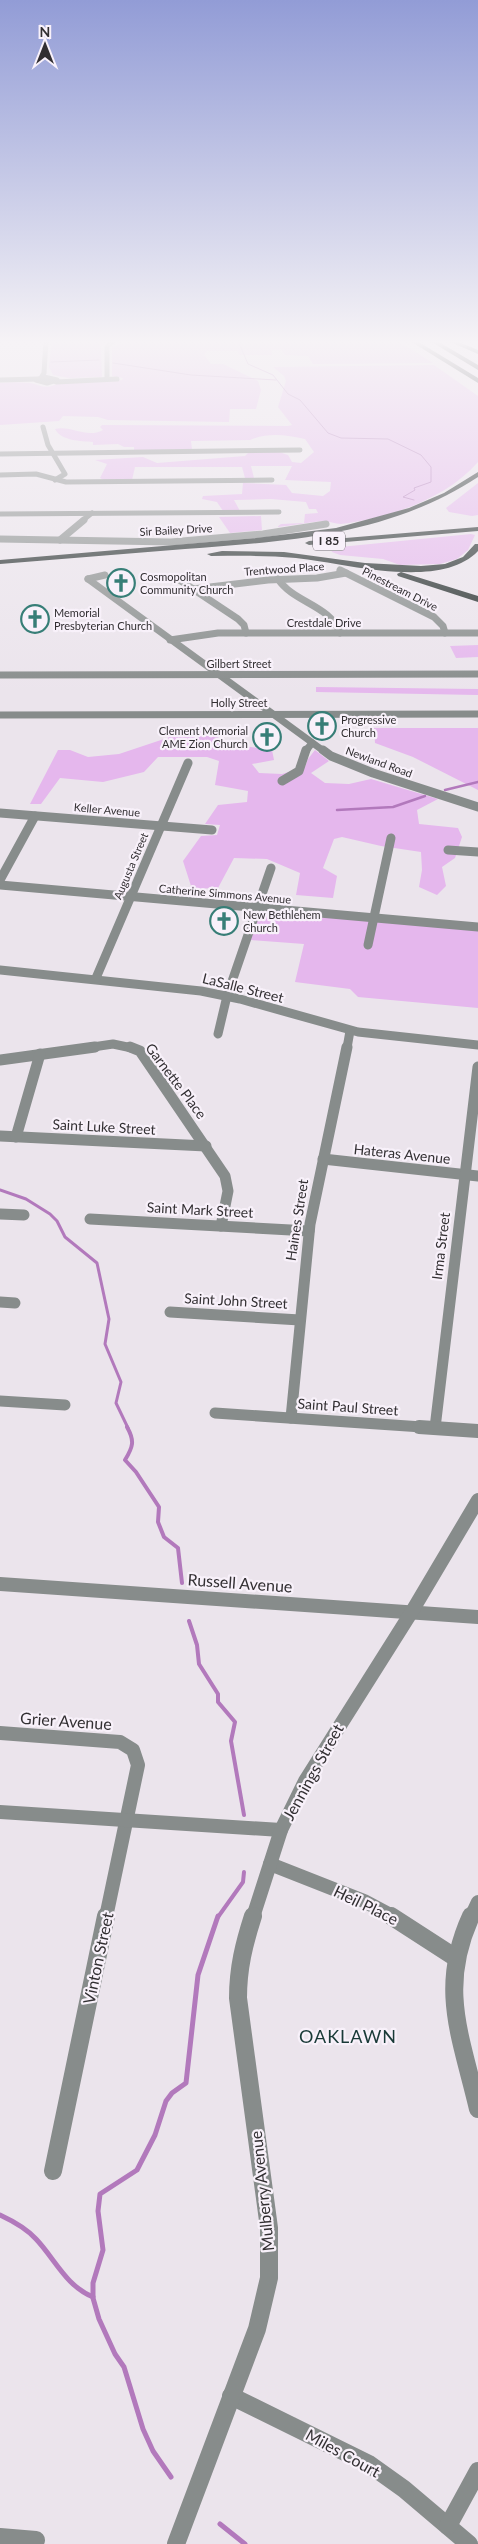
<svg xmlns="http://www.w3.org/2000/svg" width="478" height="2544" viewBox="0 0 478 2544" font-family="Lato,sans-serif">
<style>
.green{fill:#e5b7ed}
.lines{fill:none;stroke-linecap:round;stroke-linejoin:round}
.stream-far4{stroke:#b279bc;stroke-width:1}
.stream-far3{stroke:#b279bc;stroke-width:2.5}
.stream-far2{stroke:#b279bc;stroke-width:3}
.stream-far1{stroke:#b279bc;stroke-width:4}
.stream{stroke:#b279bc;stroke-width:5}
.minor-far5{stroke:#878c8b;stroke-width:5}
.minor-far4{stroke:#878c8b;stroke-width:7}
.minor-far3{stroke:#878c8b;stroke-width:9}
.minor-far2{stroke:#878c8b;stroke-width:11}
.minor-far1{stroke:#878c8b;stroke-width:14}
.minor{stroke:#878c8b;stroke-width:18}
.highway{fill:#222b2a;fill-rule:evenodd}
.labels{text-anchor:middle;stroke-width:4.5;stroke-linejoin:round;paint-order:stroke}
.far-street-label{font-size:11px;fill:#322f32;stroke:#f8f1fa}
.far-poi-label{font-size:11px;fill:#322f32;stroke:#f8f1fa;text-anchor:start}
.shield{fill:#f8f1fa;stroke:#6d696e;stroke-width:1}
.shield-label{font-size:12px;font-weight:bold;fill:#322f32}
.street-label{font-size:14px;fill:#322f32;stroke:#f8f1fa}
.near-street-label{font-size:16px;fill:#322f32;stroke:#f8f1fa}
.near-neighbourhood-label{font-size:18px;letter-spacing:1px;fill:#193a37;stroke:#f8f1fa}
</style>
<rect width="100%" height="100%" fill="#ebe4ec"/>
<g class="green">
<polygon points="52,341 91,341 103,343 101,347 102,377 69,378 53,375 49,367"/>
<path d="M110,341h288l35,22 -120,1 -5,-8 -23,-1 -4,-6 -10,2 1,4h-32l-3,-4h-30l-3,4 7,9h12l35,17 3,9 -5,19h-26l-1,13 -121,-2 -10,-3 -35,-1 -4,5 -59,4v-42c10,-1 20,-1 30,0 11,2 14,7 27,1l65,-4 1,-2 -11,-2v-29l11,-4z"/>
<path d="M434,365l44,31v66c-32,37 -89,56 -137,62 -6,0 -12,-3 -18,-3 -15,1 -31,5 -46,6l4,-3 23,-1 1,-9 13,-1 -2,-4h-7l-3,-7 -35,-3 -37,1 6,11h-17l-6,-9 -15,-3 1,-3 39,-2 1,-11 43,2 6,8 31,3 7,-5 1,-9 -46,-2 7,-14h-41l3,12h-9l-3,-11h-107l-3,13h-28l-4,-2 7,-14 -12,-4 48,-3 14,6 88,-7 4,-4h30l9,3 4,7 9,1 13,-11 -9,-13c-18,-4 -37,-7 -55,1l-59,1 1,8 -58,2v-4h-10l-6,-3 -25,1v-3c-12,-1 -32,-1 -38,-13 17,-4 31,10 48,1l-3,-3 2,-2 186,1 4,-1 -14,-18 8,-26 -2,-5 -11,-9z"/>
<polygon points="478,483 478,515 472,516 449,512 446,508"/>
<polygon points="261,516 262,530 230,533 219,517"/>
<polygon points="471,534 475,535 468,550 457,559 440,564 400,565 383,559 340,555 332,552 330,548"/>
<polygon points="478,645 478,657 456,658 450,646"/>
<polygon points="316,687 478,689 478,695 316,692"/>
<polygon points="374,728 478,728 478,790 413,757 375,743"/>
<polygon points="211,729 223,743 272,750 274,760 252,764 259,773 282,774 305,767 308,759 315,750 329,761 311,773 325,783 349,784 371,779 438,799 417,810 419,824 458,828 462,837 455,858 442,867 446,886 437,895 419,887 422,870 421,852 381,846 342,837 334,839 323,868 337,876 333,898 296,895 300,873 267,859 234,858 218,888 192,889 183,861 201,836 217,835 220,825 205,824 218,805 247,802 248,791 215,785 219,761 207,757 158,757 144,772 103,782 60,778 41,804 30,804 58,750 70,750 88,757 119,754 179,734"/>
<polygon points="260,912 478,930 478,1008 358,997 350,989 295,982 304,944 251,940"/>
</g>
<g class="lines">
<g class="stream-far4">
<polyline points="238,341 248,364 273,375 288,394 300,400 328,433 341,438 388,439 421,455 431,467 431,482 414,488 415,490 403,497 414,500"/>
<polyline points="51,362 99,360"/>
<polyline points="113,363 191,375 276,380"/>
</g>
<g class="stream-far3">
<polyline points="445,790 478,782"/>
<polyline points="337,810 393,807 425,796"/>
</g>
<polyline class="stream-far2" points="0,1190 26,1199 50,1214 57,1221 65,1237 97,1263 109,1319 105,1344 121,1382 116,1403 128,1428"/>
<g class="stream-far1">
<path d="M127,1427c8,14 6,20 -2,33l11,12 23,35 -1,15 6,15 14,11 4,35"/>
<polyline points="189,1621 197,1645 199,1664 218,1694 218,1702 235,1722 231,1741 244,1815"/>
<polyline points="218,1917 243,1882 244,1872"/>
</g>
<g class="stream">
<path d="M0,2215c13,6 26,13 36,24 19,20 30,47 57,58"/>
<polyline points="171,2477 153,2451 143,2429 124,2367 115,2354 99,2319 93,2298 93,2283 103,2250 98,2211 100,2194 137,2170 155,2135 166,2101 172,2093 186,2083 198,1975 218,1916"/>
<polyline points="220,2524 245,2544"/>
</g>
<g class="minor-far5">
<polygon points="44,377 57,380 47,383 36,380"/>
<polyline points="41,378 44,373 46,341"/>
<polyline points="107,379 107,346 113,342"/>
<polyline points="0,380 38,379"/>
<polyline points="56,382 117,379"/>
<polyline points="43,427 48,445 65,474 55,480"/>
<polyline points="0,454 300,450"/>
<polyline points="0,475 36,474 66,482 272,480"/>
<polyline points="0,514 279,512"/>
<polyline points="82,521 92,513"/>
</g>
<g class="minor-far4">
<polyline points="0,539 171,542 263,534 326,524"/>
<polyline points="60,540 84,520"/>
<polyline points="340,570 434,617 443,626 445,633"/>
<polyline points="88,579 325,752"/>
<polyline points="88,579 105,575"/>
<polyline points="178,579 238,619 244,625 246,633"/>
<path d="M278,579c16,24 52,26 62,54"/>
<polyline points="193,589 268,580 317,578 346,573"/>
<polyline points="170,640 218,633 478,633"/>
<polyline points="0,675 478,674"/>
<polyline points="0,715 478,714"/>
<polyline points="305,752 312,743"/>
</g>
<g class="minor-far3">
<polyline points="323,750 331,756 373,773 478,807"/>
<polyline points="282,781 299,771 306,750"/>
<polyline points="0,813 212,830"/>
<polyline points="448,850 478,852"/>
<polyline points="0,880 35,816"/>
<polyline points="0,885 478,927"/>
<polyline points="368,945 391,838"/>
<polyline points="0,970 201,991 240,999 358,1032 478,1045"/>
<polyline points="96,978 188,763"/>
<polyline points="218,1034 227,996 271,868"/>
<polyline points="86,1048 113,1044 132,1048"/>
<polyline points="347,1048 350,1031"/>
</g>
<g class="minor-far2">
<polyline points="130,1047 140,1051 225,1176 228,1191 221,1226"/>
<polyline points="0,1060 95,1047"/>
<polyline points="0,1136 206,1146"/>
<polyline points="16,1137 40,1054"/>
<polyline points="323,1159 478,1176"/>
<polyline points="0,1214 24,1215"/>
<polyline points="90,1219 309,1231"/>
<polyline points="0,1302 15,1303"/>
<polyline points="170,1312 300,1320"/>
<polyline points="0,1401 65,1405"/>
<polyline points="215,1413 437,1428"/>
<polyline points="291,1418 310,1224 347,1047"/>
<polyline points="435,1428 478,1067"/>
</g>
<g class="minor-far1">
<polyline points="419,1427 478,1431"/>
<polyline points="0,1584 478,1617"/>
<polyline points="0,1733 120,1742 133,1750 138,1765 106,1917"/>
<polyline points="0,1812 281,1830"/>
<polyline points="270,1864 364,1901 394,1917"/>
<polyline points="253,1917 281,1830 305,1781 411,1613 478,1500"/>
<polyline points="471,1917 478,1902"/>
</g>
<g class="minor">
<polyline points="391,1916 456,1958"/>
<path d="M471,1916c-33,72 -10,120 7,193"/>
<polyline points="53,2171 106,1916"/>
<polyline points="231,2396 369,2464 404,2489 469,2544"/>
<polyline points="448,2526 478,2471"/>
<polyline points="0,2537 36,2540"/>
<path d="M176,2544l81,-215 12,-51v-50l-31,-230c0,-30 6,-54 15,-82"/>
</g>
<g class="highway">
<polygon points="410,341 417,341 478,378 478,383"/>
<polygon points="430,341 437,341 478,365 478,370"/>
<polygon points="448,341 456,341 478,350 478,354"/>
<path d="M478,472v5c-91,59 -189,64 -293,72 -62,5 -123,10 -185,15v-4l256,-22 80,-10 73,-20 35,-15z"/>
<polygon points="478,527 478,531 309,545 305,543 309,541"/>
<path d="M475,544h3v7c-38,40 -133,12 -182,7 -28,-3 -57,-2 -85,-2l-4,-2 15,-3 62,1 81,11 56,3 24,-2 18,-7z"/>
<polygon points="401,572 478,596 478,602 398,576 397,574"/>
</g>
</g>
<linearGradient id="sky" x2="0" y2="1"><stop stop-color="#929cd6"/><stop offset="0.49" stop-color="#f6f3f6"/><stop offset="1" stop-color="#f6f3f6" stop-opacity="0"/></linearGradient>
<rect width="478" height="697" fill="url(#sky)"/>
<defs>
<symbol id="church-ring" viewBox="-11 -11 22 22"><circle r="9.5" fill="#f8f1fa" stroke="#377e77" stroke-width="1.5"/><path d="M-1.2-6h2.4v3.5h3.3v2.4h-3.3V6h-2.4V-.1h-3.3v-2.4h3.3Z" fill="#377e77"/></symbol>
</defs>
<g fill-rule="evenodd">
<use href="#church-ring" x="105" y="567" width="32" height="32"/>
<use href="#church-ring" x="19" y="603" width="32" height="32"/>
<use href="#church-ring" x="306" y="710" width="32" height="32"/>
<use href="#church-ring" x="251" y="721" width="32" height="32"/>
<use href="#church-ring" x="208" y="905" width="32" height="32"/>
</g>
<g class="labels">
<g class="far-street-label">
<text transform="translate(176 530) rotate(-3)" y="4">Sir Bailey Drive</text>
<text transform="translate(284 569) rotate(-4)" y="4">Trentwood Place</text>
<text transform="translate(400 589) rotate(27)" y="4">Pinestream Drive</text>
<text x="324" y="627">Crestdale Drive</text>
<text x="239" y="668">Gilbert Street</text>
<text x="239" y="707">Holly Street</text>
<text transform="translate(379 762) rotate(20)" y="4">Newland Road</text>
<text transform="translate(107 810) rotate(5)" y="4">Keller Avenue</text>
<text transform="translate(131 866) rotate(-67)" y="4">Augusta Street</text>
<text transform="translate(225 894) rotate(5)" y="4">Catherine Simmons Avenue</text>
</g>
<g class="far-poi-label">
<text x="140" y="581">Cosmopolitan<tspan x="140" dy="13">Community Church</tspan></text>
<text x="54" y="617">Memorial<tspan x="54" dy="13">Presbyterian Church</tspan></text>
<text x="341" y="724">Progressive<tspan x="341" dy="13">Church</tspan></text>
<text x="248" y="735" text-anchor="end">Clement Memorial<tspan x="248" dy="13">AME Zion Church</tspan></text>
<text x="243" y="919">New Bethlehem<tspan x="243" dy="13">Church</tspan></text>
</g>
<rect class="shield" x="313" y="531.5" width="32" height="19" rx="4"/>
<g class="shield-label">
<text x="329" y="545">I 85</text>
</g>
<g class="street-label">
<text transform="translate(243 988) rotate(14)" y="5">LaSalle Street</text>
<text transform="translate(176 1081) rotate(53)" y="5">Garnette Place</text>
<text transform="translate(104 1127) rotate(3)" y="5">Saint Luke Street</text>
<text transform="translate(402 1154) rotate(6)" y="5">Hateras Avenue</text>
<text transform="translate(200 1210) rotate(3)" y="5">Saint Mark Street</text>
<text transform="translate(297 1220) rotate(-81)" y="5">Haines Street</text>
<text transform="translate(441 1246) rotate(-83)" y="5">Irma Street</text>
<text transform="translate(236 1301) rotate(3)" y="5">Saint John Street</text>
<text transform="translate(348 1407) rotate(4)" y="5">Saint Paul Street</text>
</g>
<g class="near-street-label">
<text transform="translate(240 1583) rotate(4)" y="6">Russell Avenue</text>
<text transform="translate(66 1721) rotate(4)" y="6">Grier Avenue</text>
<text transform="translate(313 1772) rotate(-61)" y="6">Jennings Street</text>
<text transform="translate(366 1905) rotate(26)" y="6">Heil Place</text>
<text transform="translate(98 1958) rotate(-78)" y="6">Vinton Street</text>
<text transform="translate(262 2191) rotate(-96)" y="6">Mulberry Avenue</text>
<text transform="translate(343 2453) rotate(29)" y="6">Miles Court</text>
</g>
<g class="near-neighbourhood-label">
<text x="348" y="2043">OAKLAWN</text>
</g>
</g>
<g transform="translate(45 45)" stroke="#f8f1fa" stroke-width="4" paint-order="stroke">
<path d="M0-4L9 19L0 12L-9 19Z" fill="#322f32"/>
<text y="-8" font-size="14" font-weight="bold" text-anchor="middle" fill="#322f32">N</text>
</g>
</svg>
